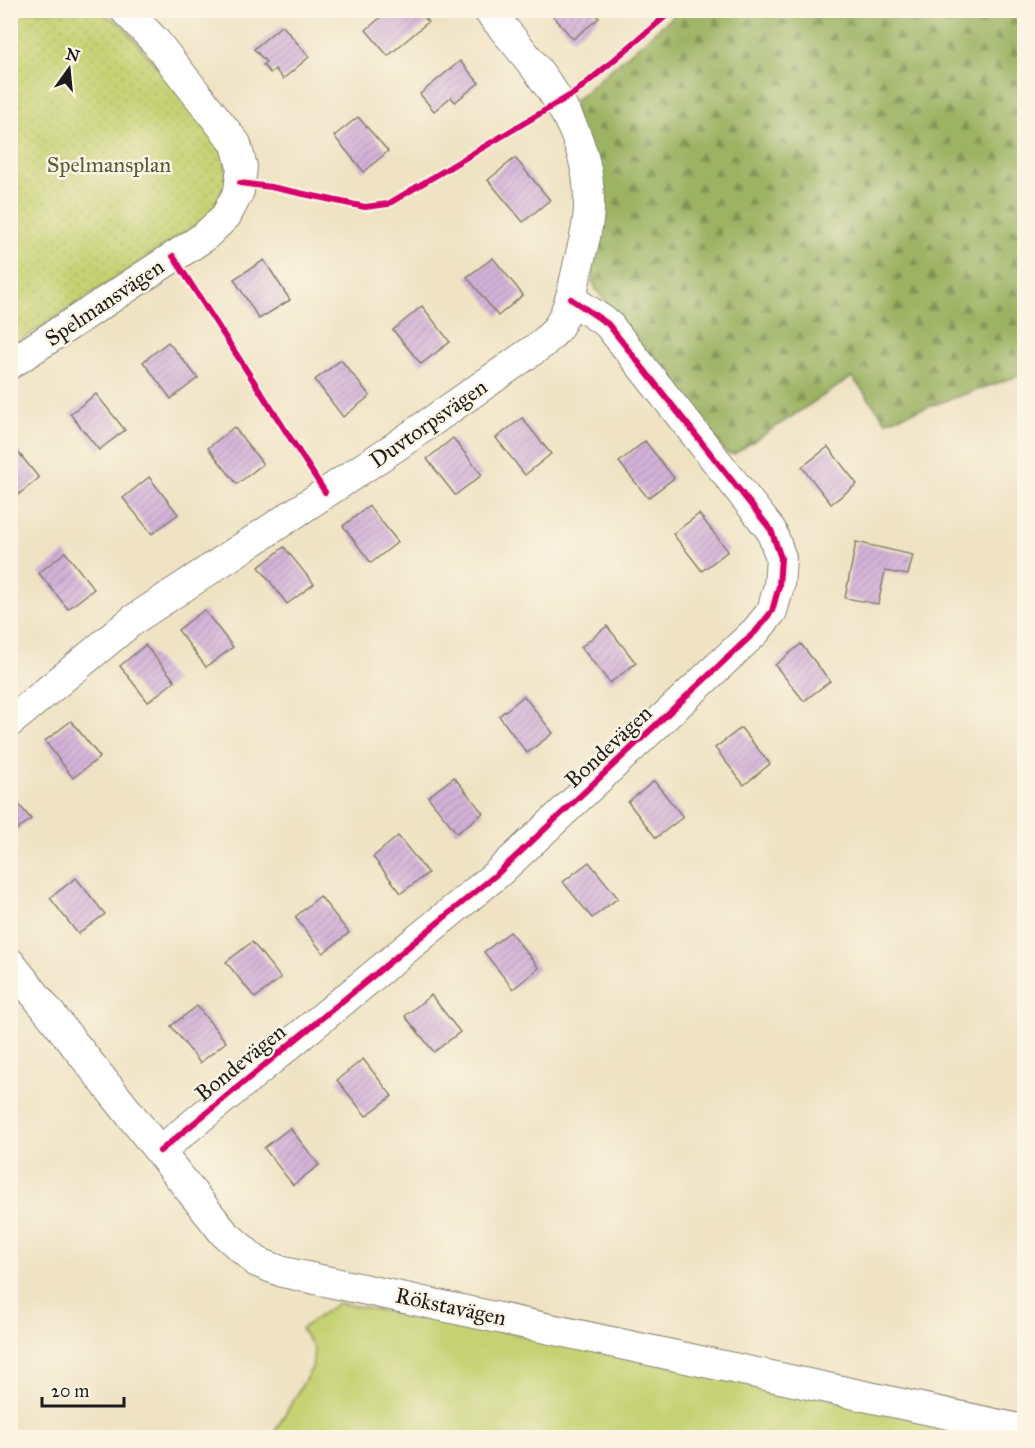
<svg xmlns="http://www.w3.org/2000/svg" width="1035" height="1448" viewBox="0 0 1035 1448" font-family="'IM FELL Great Primer',serif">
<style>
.grass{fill:#c5d172;stroke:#707647;stroke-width:1.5}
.forest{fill:url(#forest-firs);stroke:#5c6840;stroke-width:1.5}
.park{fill:url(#park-dots);stroke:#707647;stroke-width:1.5}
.building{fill:url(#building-hatch)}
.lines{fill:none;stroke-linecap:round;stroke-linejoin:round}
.minor-casing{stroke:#868070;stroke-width:32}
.minor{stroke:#fff;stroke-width:30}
.cycleway-casing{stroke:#fcf5e5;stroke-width:10}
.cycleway{stroke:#d6006c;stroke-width:6}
.labels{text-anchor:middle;stroke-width:5;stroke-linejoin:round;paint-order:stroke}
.park-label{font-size:22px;fill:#575b3a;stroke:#fcf5e5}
.street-label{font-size:22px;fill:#1c1c1c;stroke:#fcf5e5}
</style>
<defs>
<pattern id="forest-firs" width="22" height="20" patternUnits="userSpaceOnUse" patternTransform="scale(1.5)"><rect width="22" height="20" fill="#9cb364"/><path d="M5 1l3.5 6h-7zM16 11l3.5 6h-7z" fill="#7e9152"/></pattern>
<pattern id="park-dots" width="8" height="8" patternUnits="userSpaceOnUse" patternTransform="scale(1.5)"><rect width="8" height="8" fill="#c5d172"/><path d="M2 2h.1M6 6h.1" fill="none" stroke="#a9b362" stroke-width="1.8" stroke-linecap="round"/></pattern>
<pattern id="building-hatch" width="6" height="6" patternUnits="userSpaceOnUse" patternTransform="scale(1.5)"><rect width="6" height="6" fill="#d3b2d8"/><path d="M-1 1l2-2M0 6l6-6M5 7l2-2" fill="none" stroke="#b598b9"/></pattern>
</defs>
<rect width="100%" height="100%" fill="#fcf5e5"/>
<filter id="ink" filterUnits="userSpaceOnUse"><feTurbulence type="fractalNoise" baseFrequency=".0167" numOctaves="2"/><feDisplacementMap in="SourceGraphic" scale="12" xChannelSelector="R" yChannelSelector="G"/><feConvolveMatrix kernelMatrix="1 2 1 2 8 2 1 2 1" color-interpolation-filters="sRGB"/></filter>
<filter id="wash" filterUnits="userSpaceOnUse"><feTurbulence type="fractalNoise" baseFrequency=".008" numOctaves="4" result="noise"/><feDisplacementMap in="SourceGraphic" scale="24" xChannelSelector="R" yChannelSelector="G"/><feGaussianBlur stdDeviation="1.35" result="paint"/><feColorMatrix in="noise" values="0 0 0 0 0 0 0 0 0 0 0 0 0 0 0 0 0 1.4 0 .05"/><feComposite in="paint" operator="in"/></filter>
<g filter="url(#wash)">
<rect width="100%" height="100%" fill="#f0e3c4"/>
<polygon class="grass" points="338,1303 517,1334 1023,1438 271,1438 312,1368 314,1349 301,1329"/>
<polygon class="forest" points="679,11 1024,11 1024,374 886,421 852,377 734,454 727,454 597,291 592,280 574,101"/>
<polygon class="park" points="11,11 98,11 121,24 215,135 226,161 227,188 205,219 11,347"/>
<g id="blocks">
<g class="building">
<polygon points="389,10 418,10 428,22 388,56 366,30"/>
<polygon points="548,10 593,10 599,18 573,39"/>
<polygon points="282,25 309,57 283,79 275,69 270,73 263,65 266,62 254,49"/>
<polygon points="460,61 479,83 455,102 451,97 434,111 420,94"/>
<polygon points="358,117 388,151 364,172 334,136"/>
<polygon points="515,158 550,200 523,222 488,180"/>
<polygon points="493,258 523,295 498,316 467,277"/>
<polygon points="264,260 290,300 259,319 234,279"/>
<polygon points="422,306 450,342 421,364 393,330"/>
<polygon points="168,342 198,378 171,399 143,362"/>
<polygon points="341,360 370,396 343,417 315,380"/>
<polygon points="96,394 125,430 99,450 70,414"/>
<polygon points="522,418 551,454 525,475 496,438"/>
<polygon points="234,427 263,464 237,484 208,448"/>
<polygon points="453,438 482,475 455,495 427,459"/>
<polygon points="645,441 674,478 648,498 619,462"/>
<polygon points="10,442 39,478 13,499 10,496"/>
<polygon points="828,447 857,484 831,504 802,467"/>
<polygon points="149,477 178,514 152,534 123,498"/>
<polygon points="369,506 398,542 371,563 343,526"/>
<polygon points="699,514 728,551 702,571 673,534"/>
<polygon points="856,542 913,555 908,575 885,571 878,604 845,598"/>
<polygon points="284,547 314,584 287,604 259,567"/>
<polygon points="65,552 94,589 68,609 39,573"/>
<polygon points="204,610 233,647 206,667 178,630"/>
<polygon points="607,626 636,663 610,683 581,647"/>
<polygon points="10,631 17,639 10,644"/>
<polygon points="801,644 830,681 804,701 775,665"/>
<polygon points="145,645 175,681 148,702 120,666"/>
<polygon points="524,696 553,733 527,753 499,716"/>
<polygon points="71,721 100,757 73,778 45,741"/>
<polygon points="741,728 770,764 744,785 715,748"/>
<polygon points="454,777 483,813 457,833 428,797"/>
<polygon points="654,781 683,817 656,838 628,802"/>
<polygon points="10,794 31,819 10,835"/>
<polygon points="398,836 428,873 401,893 373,857"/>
<polygon points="589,862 618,898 592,918 563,882"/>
<polygon points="76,878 105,914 78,934 50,898"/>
<polygon points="320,896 349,933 323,953 295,917"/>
<polygon points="510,932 539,968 513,989 484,952"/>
<polygon points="252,942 281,978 255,998 226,962"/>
<polygon points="431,995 460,1032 434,1052 405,1016"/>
<polygon points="197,1006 226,1042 200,1063 171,1026"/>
<polygon points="363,1059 392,1096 366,1116 337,1080"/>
<polygon points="290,1128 319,1165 293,1185 264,1148"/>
</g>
</g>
</g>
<g filter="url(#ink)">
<use href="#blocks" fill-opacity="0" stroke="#868070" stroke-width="1.5"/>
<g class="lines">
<defs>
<g id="minor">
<polyline points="10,364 204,237 226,216 239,191 242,167 236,144 156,42 125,10"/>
<path d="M10,722l123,-102 262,-173 147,-103c5,-5 12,-11 16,-17 12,-19 16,-43 21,-65 5,-20 11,-42 10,-63 -1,-78 -54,-132 -101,-189"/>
<polyline points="10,963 224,1233 257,1262 283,1272 1024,1430"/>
<polyline points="160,1151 497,874 756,631 772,611 779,586 781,558 771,530 608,324 571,299"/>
</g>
</defs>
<use href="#minor" class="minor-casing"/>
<use href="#minor" class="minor"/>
<defs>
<g id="cycleway">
<polyline points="240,183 271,187 365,207 388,204 576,92 673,10"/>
<polyline points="173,256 325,492"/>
<polyline points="160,1151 497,874 756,631 772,611 779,586 781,558 771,530 608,324 571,299"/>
</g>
</defs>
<use href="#cycleway" class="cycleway-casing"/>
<use href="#cycleway" class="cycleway"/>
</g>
</g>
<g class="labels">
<g class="park-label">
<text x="109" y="172">Spelmansplan</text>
</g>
<g class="street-label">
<text transform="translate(104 302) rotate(-34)" y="8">Spelmansvägen</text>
<text transform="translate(428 423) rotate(-35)" y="8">Duvtorpsvägen</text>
<text transform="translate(608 746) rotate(-43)" y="8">Bondevägen</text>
<text transform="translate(240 1062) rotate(-39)" y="8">Bondevägen</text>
<text transform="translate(451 1306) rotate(12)" y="8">Rökstavägen</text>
</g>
</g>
<rect width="1035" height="1448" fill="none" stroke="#fcf5e5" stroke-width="36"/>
<g transform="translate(69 69) rotate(15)" stroke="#fcf5e5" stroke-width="4.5" paint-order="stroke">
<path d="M0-4.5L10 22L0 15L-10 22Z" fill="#1c1c1c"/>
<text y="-9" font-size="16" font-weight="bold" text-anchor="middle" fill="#1c1c1c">N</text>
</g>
<path d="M42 1397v9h82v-9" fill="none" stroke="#1c1c1c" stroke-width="3"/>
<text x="51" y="1397" font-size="18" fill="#1c1c1c" stroke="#fcf5e5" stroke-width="4.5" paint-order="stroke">20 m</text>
</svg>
